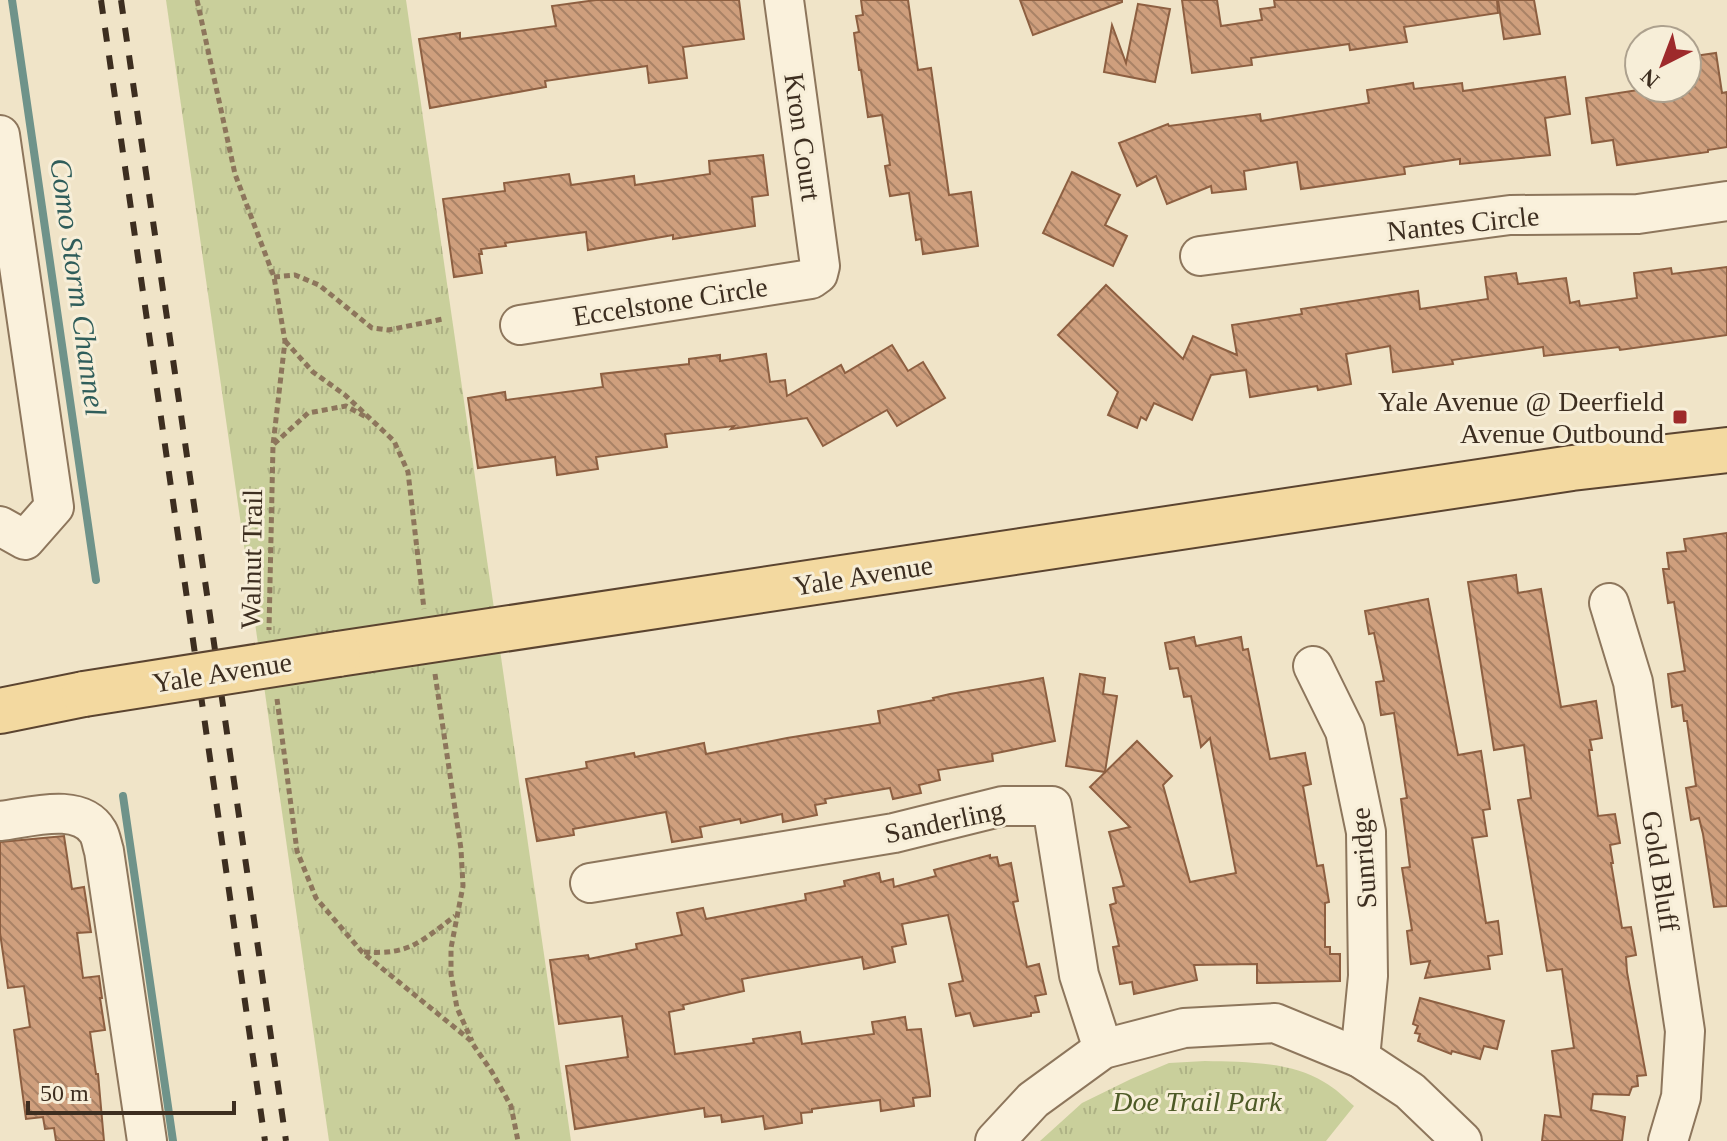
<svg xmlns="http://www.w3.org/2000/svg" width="1727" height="1141" viewBox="0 0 1727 1141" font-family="Georgia,serif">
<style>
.park{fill:url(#park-tufts)}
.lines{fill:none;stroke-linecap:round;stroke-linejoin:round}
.stream{stroke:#6f938a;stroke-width:8}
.building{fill:url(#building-back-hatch);stroke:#8d5f41;stroke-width:2}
.minor-casing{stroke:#8d765c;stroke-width:42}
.major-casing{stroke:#5b4430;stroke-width:48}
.path{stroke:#8d765c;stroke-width:5;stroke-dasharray:6 4;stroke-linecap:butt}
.minor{stroke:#faf1dc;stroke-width:38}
.major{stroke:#f3d9a0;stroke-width:44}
.rail{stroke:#3d2e20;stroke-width:6;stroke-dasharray:14 14;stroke-linecap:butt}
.major-bridge-casing{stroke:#5b4430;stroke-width:48;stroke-linecap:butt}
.major-bridge{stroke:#f3d9a0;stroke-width:44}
.poi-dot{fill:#9e2a2b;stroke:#f7eed8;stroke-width:3}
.labels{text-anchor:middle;stroke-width:6;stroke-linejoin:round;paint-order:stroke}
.street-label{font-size:28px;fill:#3d2e20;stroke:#f7eed8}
.poi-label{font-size:28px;fill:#3d2e20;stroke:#f7eed8;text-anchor:end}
.park-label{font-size:28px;font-style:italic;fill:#4d5a26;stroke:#f7eed8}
.water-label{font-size:30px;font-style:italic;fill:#2f5d5a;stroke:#f7eed8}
</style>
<defs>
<pattern id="park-tufts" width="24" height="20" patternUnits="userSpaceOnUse" patternTransform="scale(2)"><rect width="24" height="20" fill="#c9cf9b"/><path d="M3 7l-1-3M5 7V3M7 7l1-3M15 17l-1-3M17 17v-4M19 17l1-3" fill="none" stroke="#aeb285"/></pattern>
<pattern id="building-back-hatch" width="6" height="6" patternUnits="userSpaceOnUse" patternTransform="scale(2)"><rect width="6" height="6" fill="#cf9f7d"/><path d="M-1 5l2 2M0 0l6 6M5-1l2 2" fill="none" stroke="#a98266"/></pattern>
</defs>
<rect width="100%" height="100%" fill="#f0e4c8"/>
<g class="park">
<polygon points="166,0 406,0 571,1141 329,1141"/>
<path d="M1205,1061c38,1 85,0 119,21 11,6 21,16 30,24l-28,35h-286l42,-38 49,-24 38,-16z"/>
</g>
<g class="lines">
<g class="stream">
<polyline points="12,0 96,580"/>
<polyline points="123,796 173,1141"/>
</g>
</g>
<g class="building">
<polygon points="596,0 739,0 744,39 683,47 687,78 649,83 647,66 545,81 546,87 430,108 419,39 460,33 460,39 556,26 552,6"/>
<polygon points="861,0 908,0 918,70 931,68 949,195 971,192 978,246 923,254 921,239 916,240 909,193 890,196 885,166 890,165 882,115 868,117 861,70 859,70 854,33 859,32 856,16 863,15"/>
<polygon points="1020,0 1122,0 1122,2 1033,35"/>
<polygon points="1182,0 1217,0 1221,26 1262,20 1260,9 1275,7 1274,0 1497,0 1498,13 1404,27 1407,42 1350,50 1349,44 1251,58 1252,65 1192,73"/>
<polygon points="1498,0 1534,0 1540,34 1504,39"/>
<polygon points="1138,4 1170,9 1155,82 1104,72 1112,25 1126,63"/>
<polygon points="1716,53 1722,93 1727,92 1727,147 1708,150 1708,152 1617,165 1613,140 1592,143 1586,98 1651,88 1687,88 1687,57"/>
<polygon points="1565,77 1570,114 1545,118 1550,155 1460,164 1460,159 1404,167 1405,174 1301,189 1297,162 1244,171 1246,189 1212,193 1211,186 1167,204 1156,176 1137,186 1119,143 1168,124 1169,126 1260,114 1261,121 1369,103 1367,90 1413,83 1414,89 1462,83 1463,91"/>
<polygon points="763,155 768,195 752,197 755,226 673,239 673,235 588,250 586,232 505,243 506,246 481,249 482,254 479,254 482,273 454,277 443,199 505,191 504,183 569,174 571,185 634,176 635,185 710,174 709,161"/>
<polygon points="1072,172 1120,195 1105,225 1127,236 1113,266 1043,233"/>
<polygon points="1727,267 1727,335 1620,350 1619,347 1544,356 1543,347 1452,360 1453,364 1393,372 1390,346 1346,354 1351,384 1318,390 1317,386 1250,397 1246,370 1211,375 1192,420 1154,403 1146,420 1141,417 1137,428 1108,415 1118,392 1058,335 1106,285 1183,359 1193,336 1237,355 1232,325 1302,314 1301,309 1418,291 1420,309 1488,299 1485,277 1516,273 1518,284 1566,278 1570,303 1579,301 1580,306 1637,298 1634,273 1671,268 1672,274"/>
<polygon points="892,345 908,371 923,362 945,398 897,426 887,410 823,446 807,418 731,429 734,426 665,434 667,447 596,457 598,469 557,475 555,457 478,468 468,398 505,392 506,400 603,387 601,374 689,364 689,359 720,355 720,361 766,354 770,382 785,380 787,396 841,365 845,373"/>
<polygon points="1727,533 1727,906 1714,907 1703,834 1699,818 1691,820 1686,788 1696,786 1687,721 1684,721 1682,705 1672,707 1668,674 1685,671 1674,602 1668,603 1663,569 1669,569 1667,553 1686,551 1684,539"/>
<polygon points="1516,575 1518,593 1541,589 1561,707 1596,701 1602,738 1590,740 1592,750 1589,750 1598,816 1615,814 1620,843 1610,845 1613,863 1611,863 1622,928 1631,927 1636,955 1626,957 1627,972 1646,1075 1637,1076 1638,1086 1632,1087 1629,1095 1593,1094 1591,1110 1625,1117 1622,1141 1542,1141 1545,1115 1561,1117 1552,1051 1574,1048 1562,969 1547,971 1518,800 1531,798 1524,745 1494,750 1468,582"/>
<polygon points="1428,599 1458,755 1481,751 1490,809 1483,810 1487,836 1472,838 1486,923 1498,921 1502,954 1488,956 1490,969 1425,978 1430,961 1411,964 1407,931 1412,930 1402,868 1410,867 1401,799 1407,798 1394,713 1381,715 1376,682 1384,681 1374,633 1369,634 1365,611"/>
<polygon points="1194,637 1196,646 1241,637 1243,650 1248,649 1270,759 1305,753 1311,784 1303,786 1317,866 1323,865 1329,902 1325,903 1325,947 1330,947 1330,954 1340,954 1340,981 1257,983 1257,964 1194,965 1197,980 1134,994 1132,982 1120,984 1113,947 1119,946 1110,905 1116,903 1113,888 1124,886 1109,832 1130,827 1090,787 1137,741 1172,776 1163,785 1190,882 1236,873 1210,738 1201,747 1191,696 1184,697 1178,668 1170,669 1165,643"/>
<polygon points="1080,674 1105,678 1103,694 1117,696 1105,772 1066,766"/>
<polygon points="1043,678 1055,741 992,754 993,761 938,770 940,780 919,785 921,793 893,799 890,788 825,799 826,803 815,805 817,815 783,822 782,814 741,823 740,819 700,827 702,837 672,842 666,812 584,827 573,829 574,835 537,841 526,779 587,768 586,762 634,753 635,757 704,743 706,754 787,738 880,723 878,711 934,700 933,698 950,694"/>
<polygon points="64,836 72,889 84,887 91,932 77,933 83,978 99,976 102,998 100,998 105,1030 90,1032 96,1074 98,1074 104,1141 56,1141 54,1128 45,1129 43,1117 26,1119 14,1030 30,1027 24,986 8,988 0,933 0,842"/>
<polygon points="990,855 990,858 997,857 999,866 1011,863 1018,901 1013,902 1027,967 1039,964 1046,994 1035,996 1039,1012 1031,1013 1031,1016 974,1026 970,1013 956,1016 949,984 963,981 948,915 902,924 906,944 892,947 895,962 864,969 862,957 742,979 744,991 683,1005 684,1009 669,1012 675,1054 754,1043 753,1039 800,1032 802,1044 874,1034 872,1022 905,1017 907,1030 921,1029 930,1090 930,1096 913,1098 914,1106 881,1111 880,1100 812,1109 812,1112 801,1113 802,1123 765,1129 763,1116 722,1122 721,1115 705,1117 704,1108 575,1129 566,1066 628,1057 622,1016 559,1024 550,960 588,955 589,959 637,949 636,944 682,935 677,913 703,908 706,919 806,900 805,894 845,886 844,881 879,873 881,882 893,879 894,887 936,876 934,870"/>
<polygon points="1420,998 1504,1021 1497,1049 1484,1046 1480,1059 1452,1051 1451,1054 1418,1041 1420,1034 1415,1033 1418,1026 1413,1024"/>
</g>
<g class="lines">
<defs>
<g id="minor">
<polyline points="0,135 54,507 25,540 0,526"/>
<polyline points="1200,256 1510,215 1638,214 1727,201"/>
<polyline points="520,325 811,279 818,274 820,266 784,0"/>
<polyline points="1609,603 1633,682 1685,1031 1681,1097 1668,1141"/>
<polyline points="1313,666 1345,731 1366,832 1368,976 1360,1058"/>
<path d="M0,821c28,-3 80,-20 98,11 3,5 4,13 6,19l43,290"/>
<polyline points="590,883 894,833 1003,806 1052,806 1079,975 1103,1049"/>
<polyline points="995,1141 1033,1100 1103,1049 1184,1028 1275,1023 1360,1058 1410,1091 1462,1141"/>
</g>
<g id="major">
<polyline points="338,654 1572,468 1727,450"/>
<polyline points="0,711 84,694"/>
</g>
</defs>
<use href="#minor" class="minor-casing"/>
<use href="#major" class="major-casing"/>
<g class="path">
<polyline points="197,0 235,174 274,277 285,341 273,445 269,630"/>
<polyline points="274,277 295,275 319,285 372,328 388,330 443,319"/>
<polyline points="285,341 313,372 345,395 394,441 408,472 424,609"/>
<polyline points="274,444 308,413 346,406 368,418"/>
<polyline points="435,674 461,849 463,886 451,948 451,974 457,1008 472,1041"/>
<polyline points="277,699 297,851 316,898 362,952 470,1040 492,1072 511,1106 518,1141"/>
<path d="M364,952c46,3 56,-10 91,-36"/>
</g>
<use href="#minor" class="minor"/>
<use href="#major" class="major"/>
<g class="rail">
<polyline points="101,0 265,1141"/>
<polyline points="121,0 286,1141"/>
</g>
<defs>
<polyline id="major-bridge" points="84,694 338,654"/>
</defs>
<use href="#major-bridge" class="major-bridge-casing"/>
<use href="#major-bridge" class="major-bridge"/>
</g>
<rect class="poi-dot" x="1672" y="409" width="16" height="16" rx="4"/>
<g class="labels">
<g class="street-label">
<text transform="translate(803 137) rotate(82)" y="10">Kron Court</text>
<text transform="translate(1463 223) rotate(-6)" y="10">Nantes Circle</text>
<text transform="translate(670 301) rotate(-9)" y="10">Eccelstone Circle</text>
<text transform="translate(251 559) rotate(-89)" y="10">Walnut Trail</text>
<text transform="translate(863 575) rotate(-9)" y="10">Yale Avenue</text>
<text transform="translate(222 672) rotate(-9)" y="10">Yale Avenue</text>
<text transform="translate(944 821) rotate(-12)" y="10">Sanderling</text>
<text transform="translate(1363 858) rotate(-94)" y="10">Sunridge</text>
<text transform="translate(1661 871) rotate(81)" y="10">Gold Bluff</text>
</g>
<g class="poi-label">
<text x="1664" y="411">Yale Avenue @ Deerfield<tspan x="1664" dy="32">Avenue Outbound</tspan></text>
</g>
<g class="park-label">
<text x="1197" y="1111">Doe Trail Park</text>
</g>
<g class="water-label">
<text transform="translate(78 287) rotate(82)" y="10">Como Storm Channel</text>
</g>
</g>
<g transform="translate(1663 64) rotate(222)"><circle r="38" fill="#f7eed8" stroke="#ada18e" stroke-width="2"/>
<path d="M0-6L14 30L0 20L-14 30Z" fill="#9e2a2b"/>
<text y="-12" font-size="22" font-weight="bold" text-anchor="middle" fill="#3d2e20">N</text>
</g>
<path d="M28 1101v12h206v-12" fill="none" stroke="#3d2e20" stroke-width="4"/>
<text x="40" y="1101" font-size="24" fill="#3d2e20" stroke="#f7eed8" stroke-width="6" paint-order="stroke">50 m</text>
</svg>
